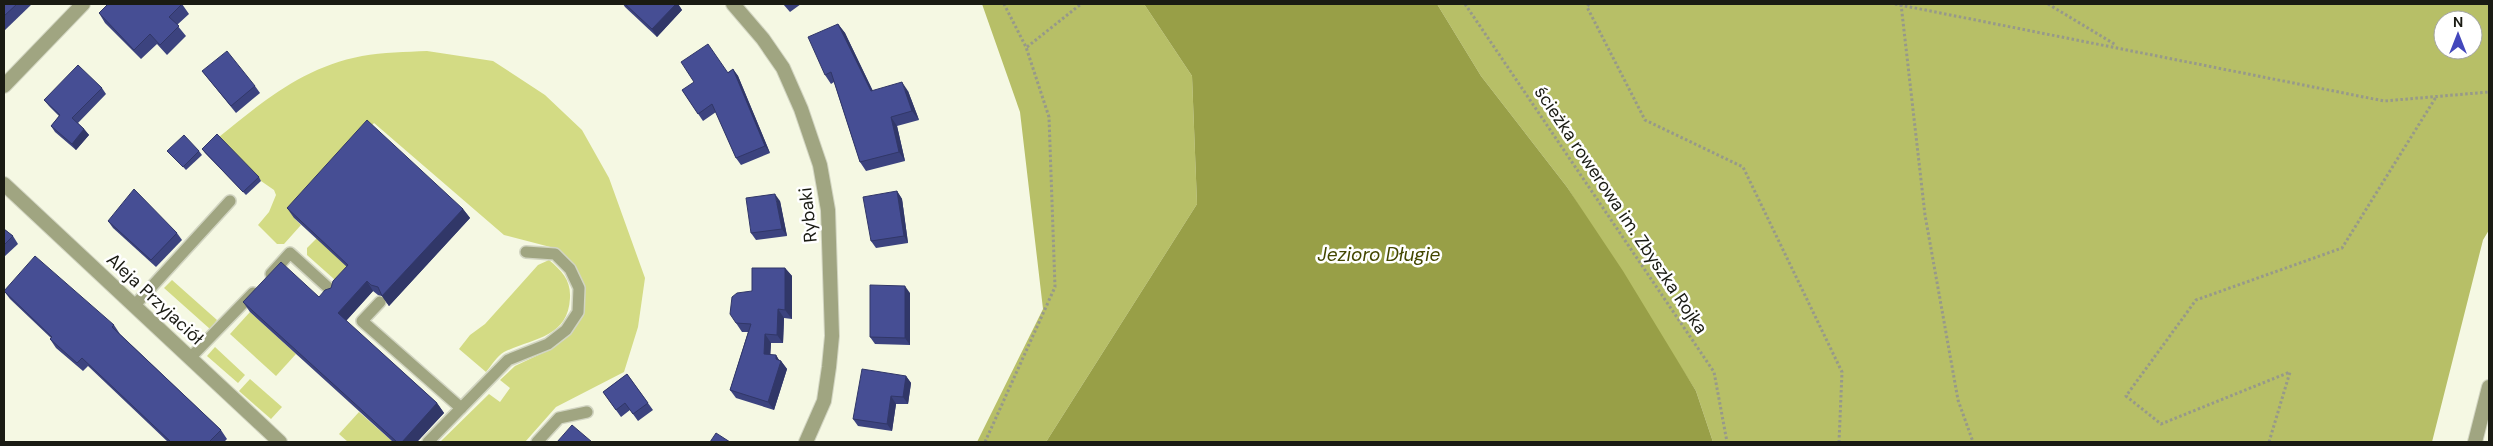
<svg xmlns="http://www.w3.org/2000/svg" width="2493" height="446" viewBox="0 0 2493 446" font-family="'DM Sans',sans-serif">
<style>
.green{fill:#d3db84}
.forest{fill:#b7bf67;fill-rule:evenodd}
.water{fill:#989f47}
.lines{fill:none;stroke-linecap:round;stroke-linejoin:round}
.service-casing{stroke:#d2d5c2;stroke-width:14}
.minor-casing{stroke:#d2d5c2;stroke-width:16}
.path{stroke:#97998a;stroke-width:3;stroke-dasharray:2.5 2.5;stroke-linecap:butt}
.service{stroke:#a0a581;stroke-width:11}
.minor{stroke:#a0a581;stroke-width:14}
.wall{fill:#3c437f}
.shaded-wall{fill:#313768}
.building{fill:#464e94;stroke:#313768}
.labels{text-anchor:middle;stroke-width:5;stroke-linejoin:round;paint-order:stroke}
.street-label{font-size:18px;fill:#1a1b13;stroke:#fff}
.water-label{font-size:19px;font-style:italic;fill:#434700;stroke:#fff}
</style>
<rect width="100%" height="100%" fill="#f5f8e3"/>
<g class="green">
<path d="M427,51l66,10 52,34 37,35 27,48 36,100 -7,49 -14,45 -68,35 -31,35h-85l49,-48 11,8 10,-14 -10,-8 15,-14 36,-17 18,-14 14,-20v-29l-8,-21 -17,-16 -54,-14 -130,-112 -64,69 -16,26 7,7 -17,19h-7l-19,-19 11,-13 7,-17 -2,-5 -13,-9 -42,-44c44,-36 85,-70 143,-81 21,-4 44,-4 65,-5z"/>
<polygon points="317,238 355,274 343,287 307,255 307,248"/>
<path d="M549,260c13,11 22,20 21,38 -2,40 -37,40 -66,54 -7,4 -13,14 -18,20l-27,-23 11,-14 15,-11 53,-59z"/>
<polygon points="172,280 217,320 210,329 164,288"/>
<polygon points="250,312 296,354 276,376 230,334"/>
<polygon points="215,347 245,375 238,383 207,356"/>
<polygon points="250,379 282,407 271,419 239,391"/>
<polygon points="359,412 393,442 348,442 339,434"/>
</g>
<g class="forest">
<polygon points="982,4 1144,4 1192,76 1197,204 1046,442 977,442 1043,309 1020,112"/>
<path d="M1437,4h1052v226l-6,10 -51,202h-719l-17,-51 -129,-204 -86,-111zM2443,20h30v30h-30z"/>
</g>
<polygon class="water" points="1144,4 1437,4 1481,76 1567,187 1623,271 1696,391 1713,442 1046,442 1197,204 1192,76"/>
<g class="lines">
<defs>
<g id="service">
<polyline points="271,274 290,253 333,292"/>
<polyline points="380,302 362,321 461,408"/>
<polyline points="134,306 230,201"/>
<polyline points="190,358 253,293"/>
<polyline points="428,442 508,360 548,344 566,330 578,312 579,288 570,269 555,254 526,252"/>
<polyline points="537,442 559,418 587,412"/>
</g>
<g id="minor">
<polyline points="733,4 763,39 783,68 801,109 820,165 828,210 832,336 829,367 824,401 806,442"/>
<polyline points="4,86 83,4"/>
<polyline points="4,184 280,442"/>
<polyline points="2475,442 2489,387"/>
</g>
</defs>
<use href="#service" class="service-casing"/>
<use href="#minor" class="minor-casing"/>
<g class="path">
<polyline points="1465,4 1714,372 1727,442"/>
<polyline points="1589,4 1587,7 1645,120 1743,167 1842,372 1839,442"/>
<polyline points="1895,4 2384,101 2489,92"/>
<polyline points="1901,4 1925,215 1958,400 1973,442"/>
<polyline points="2048,4 2116,45"/>
<polyline points="1027,47 1081,4"/>
<polyline points="985,442 1055,287 1049,117 1026,47 1004,4"/>
<polyline points="2269,442 2290,372 2161,424 2126,396 2196,300 2342,248 2436,97"/>
</g>
<use href="#service" class="service"/>
<use href="#minor" class="minor"/>
</g>
<g class="wall">
<polygon points="4,4 32,4 4,31"/>
<polygon points="182,4 189,14 177,25 186,36 167,55 157,44 141,59 105,23 99,13"/>
<polygon points="623,4 678,4 682,10 657,37 625,7"/>
<polygon points="783,4 801,4 790,12"/>
<polygon points="838,24 845,33 873,91 908,91 919,120 897,126 905,161 866,171 860,162 834,82 831,84 825,75"/>
<polygon points="733,69 738,76 770,153 741,165 736,158 716,112 703,121 682,90 728,72"/>
<polygon points="202,71 255,86 260,93 236,113"/>
<polygon points="102,88 106,94 78,123 84,129 89,135 76,150 55,132 51,126 59,116 49,106 44,100"/>
<polygon points="202,149 259,177 261,181 246,195 205,153"/>
<polygon points="168,151 199,151 202,155 186,170"/>
<polygon points="897,191 902,199 908,243 876,248 871,241"/>
<polygon points="780,201 787,236 756,240 751,233"/>
<polygon points="287,208 463,209 470,218 389,306 382,296 378,295 373,291 346,321 437,403 444,413 417,442 393,442 250,312 243,302 319,297 331,288 347,267 294,218"/>
<polygon points="108,221 177,233 182,240 156,267 113,228"/>
<polygon points="4,229 13,236 18,244 4,257"/>
<polygon points="785,268 792,276 792,319 784,318 783,343 771,343 770,355 776,355 779,360 781,361 787,369 774,410 736,398 730,390 748,332 742,332 736,323 752,291"/>
<polygon points="4,291 114,325 120,334 221,430 227,439 224,442 168,442 88,366 83,371 56,348 50,339 51,338 10,299"/>
<polygon points="910,293 910,345 875,344 870,337"/>
<polygon points="627,374 653,410 638,421 630,410 621,417 603,392"/>
<polygon points="906,376 911,383 908,404 896,404 892,431 858,426 853,419"/>
</g>
<g class="shaded-wall">
<polygon points="676,4 678,4 682,10 657,37 652,29"/>
<polygon points="838,24 845,33 877,100 871,91"/>
<polygon points="733,69 738,76 770,153 765,146"/>
<polygon points="902,82 908,91 919,120 912,111"/>
<polygon points="891,117 897,126 905,161 899,152"/>
<polygon points="84,129 89,135 76,150 72,144"/>
<polygon points="897,191 902,199 908,243 904,236"/>
<polygon points="775,194 780,201 787,236 782,229"/>
<polygon points="463,209 470,218 389,306 382,296"/>
<polygon points="785,268 792,276 792,319 785,310"/>
<polygon points="367,281 373,291 344,323 338,313"/>
<polygon points="905,286 910,293 910,345 905,338"/>
<polygon points="778,309 784,318 783,343 777,335"/>
<polygon points="765,334 771,343 770,362 764,354"/>
<polygon points="776,355 780,362 781,361 787,369 774,410 768,402"/>
<polygon points="906,376 911,383 908,404 903,397"/>
<polygon points="891,396 896,404 892,431 887,424"/>
<polygon points="437,403 444,413 417,442 402,442"/>
</g>
<g class="building">
<polygon points="4,4 17,4 4,16"/>
<polygon points="108,4 182,4 169,17 179,26 160,45 150,34 134,50 99,13"/>
<polygon points="625,4 676,4 652,29"/>
<polygon points="838,24 871,91 902,82 912,111 891,117 899,152 860,162 831,72 825,75 808,37"/>
<polygon points="708,44 728,73 733,69 765,146 736,158 712,104 698,114 682,90 694,82 681,62"/>
<polygon points="227,51 255,86 231,106 202,71"/>
<polygon points="78,65 102,88 72,118 84,129 72,144 51,126 60,115 44,100"/>
<polygon points="367,120 463,209 382,296 378,287 371,285 367,281 338,313 437,403 402,442 397,442 243,302 281,262 319,297 325,290 331,288 333,281 348,265 287,208"/>
<polygon points="217,134 259,177 243,192 202,149"/>
<polygon points="184,135 199,151 183,167 167,151"/>
<polygon points="134,189 177,233 151,260 108,221"/>
<polygon points="897,191 904,236 871,241 863,197"/>
<polygon points="775,194 782,229 751,233 746,198"/>
<polygon points="4,229 13,236 4,245"/>
<polygon points="35,256 114,325 112,327 221,430 209,442 171,442 82,358 77,363 50,339 52,337 4,291"/>
<polygon points="752,268 785,268 785,310 778,309 777,335 765,334 764,354 776,355 776,359 781,361 768,402 730,390 751,324 736,323 730,314 732,297 737,293 752,291"/>
<polygon points="870,285 905,286 905,338 870,337"/>
<polygon points="862,369 906,376 903,397 891,396 887,424 853,419"/>
<polygon points="627,374 648,403 633,414 625,403 616,410 603,392"/>
<polygon points="572,425 592,442 557,442"/>
<polygon points="716,433 730,442 710,442"/>
</g>
<g class="labels">
<g class="street-label">
<text transform="translate(1621 210) rotate(56)" y="6">ścieżka rowerowa im. Zbyszka Rojka</text>
<text transform="translate(808 215) rotate(-96)" y="6">Rybaki</text>
<text transform="translate(155 299) rotate(43)" y="6">Aleja Przyjaciół</text>
</g>
<g class="water-label">
<text x="1379" y="261">Jezioro Długie</text>
</g>
</g>
<rect width="2493" height="446" fill="none" stroke="#1a1b13" stroke-width="10"/>
<g transform="translate(2458 35)"><circle r="24" fill="#ffffff" stroke="#a3a4a1"/>
<path d="M0-4L9 19L0 12L-9 19Z" fill="#4347bc"/>
<text y="-8" font-size="14" font-weight="bold" text-anchor="middle" fill="#1a1b13">N</text>
</g>
</svg>
